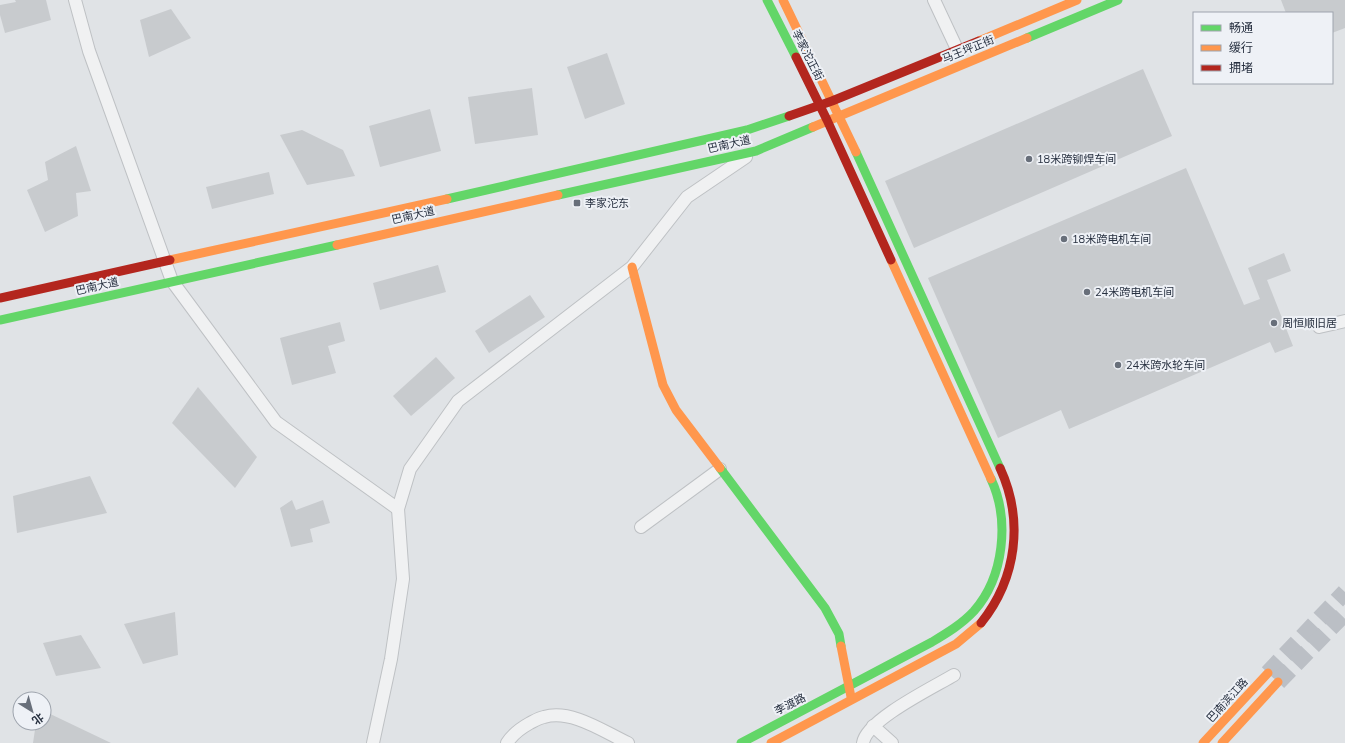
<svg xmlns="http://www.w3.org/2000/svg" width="1345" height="743" viewBox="0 0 1345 743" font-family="Mulish,'Noto Sans SC',sans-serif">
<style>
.building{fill:#c8cbce}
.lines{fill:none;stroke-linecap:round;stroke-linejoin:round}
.secondary-tunnel{stroke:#bbbfc5;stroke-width:17;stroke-dasharray:17 8;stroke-linecap:butt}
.street-casing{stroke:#bec1c4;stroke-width:14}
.street{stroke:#f0f1f2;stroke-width:12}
.fast{stroke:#63d668;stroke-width:9}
.slow{stroke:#ff974d;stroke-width:9}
.jam{stroke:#b3261e;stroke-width:9}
.poi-dot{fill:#686f7a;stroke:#eef1f6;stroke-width:1.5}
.labels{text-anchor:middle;stroke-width:4;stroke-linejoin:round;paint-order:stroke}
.street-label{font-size:11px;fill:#273040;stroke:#eef1f6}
.poi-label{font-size:11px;fill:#273040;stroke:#eef1f6;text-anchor:start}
</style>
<rect width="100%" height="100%" fill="#e0e3e6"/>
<g class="building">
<polygon points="15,0 46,0 51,20 5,33 0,15 0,5 16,2"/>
<polygon points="1281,0 1345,0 1345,28 1332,33 1332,13 1286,13"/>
<polygon points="171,9 191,38 149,57 140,20"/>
<polygon points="607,53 625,104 585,119 567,67"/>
<polygon points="1143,69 1172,136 914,248 885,181"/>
<polygon points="532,88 538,135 475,144 468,97"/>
<polygon points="430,109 441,151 380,167 369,126"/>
<polygon points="302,130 343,150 355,176 307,185 280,135"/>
<polygon points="76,146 91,191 76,193 78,216 45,232 27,190 48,180 45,162"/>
<polygon points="1186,168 1244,305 1260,299 1248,268 1284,253 1291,271 1267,280 1293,346 1275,353 1270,342 1069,429 1061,410 998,438 928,278"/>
<polygon points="269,172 274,194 212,209 206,187"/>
<polygon points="438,265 446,292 380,310 373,283"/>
<polygon points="530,295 545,317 489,353 475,331"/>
<polygon points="340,322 345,341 328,346 336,373 292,385 280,338"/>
<polygon points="436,357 455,378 411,416 393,396"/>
<polygon points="198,387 257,457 235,488 172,423"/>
<polygon points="90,476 107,513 17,533 13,496"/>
<polygon points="292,500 296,510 323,500 330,523 310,529 313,542 291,547 280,508"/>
<polygon points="175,612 178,655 143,664 124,624"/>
<polygon points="81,635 101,668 56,676 43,643"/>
<polygon points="44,711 111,743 33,743 36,723 44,723"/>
</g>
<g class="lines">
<g class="secondary-tunnel">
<polyline points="1268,673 1345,592"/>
<polyline points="1278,682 1345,613"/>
</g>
<defs>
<g id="street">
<polyline points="75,0 89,51 172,281 276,422 398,509"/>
<polyline points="934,0 957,49"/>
<polyline points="1319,327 1345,321"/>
<polyline points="641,527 720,469"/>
<polyline points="873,726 892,743"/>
<polyline points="373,743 391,659 403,579 398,509 410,469 458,401 632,267 687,197 746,157"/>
<path d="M507,743c5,-8 14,-15 23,-20 4,-2 9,-5 14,-6 28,-8 60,15 84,26"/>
<path d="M863,743c3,-23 71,-56 91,-68"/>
</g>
</defs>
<use href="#street" class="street-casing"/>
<use href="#street" class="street"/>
<g class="fast">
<polyline points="767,0 796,57"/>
<polyline points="1027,38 1118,0"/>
<polyline points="856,152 1000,468"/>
<polyline points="558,195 756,151 813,127"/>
<polyline points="447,199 747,130 789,116"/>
<polyline points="0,320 337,245"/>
<polyline points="720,468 825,608 839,634 841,646"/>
<path d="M741,743l191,-101c15,-9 30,-18 42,-31 30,-34 36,-91 17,-132"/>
</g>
<g class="slow">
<polyline points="783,0 856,152"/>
<polyline points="979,41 1077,0"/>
<polyline points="813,127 1027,38"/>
<polyline points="337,245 558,195"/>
<polyline points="170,260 447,199"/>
<polyline points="891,260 991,479"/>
<polyline points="632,267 663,385 676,410 720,468"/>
<polyline points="841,646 851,697"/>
<polyline points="771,743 956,644 981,623"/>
<polyline points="1203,743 1268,673"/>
<polyline points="1222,743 1278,682"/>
</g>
<g class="jam">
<polyline points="796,57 827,120 891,260"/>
<polyline points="789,116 832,101 979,41"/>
<polyline points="0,298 170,260"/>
<path d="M981,623c36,-45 43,-103 19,-155"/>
</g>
</g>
<g class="poi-dot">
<circle cx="1029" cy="159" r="4"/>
<rect x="573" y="199" width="8" height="8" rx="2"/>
<circle cx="1064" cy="239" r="4"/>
<circle cx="1087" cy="292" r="4"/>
<circle cx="1274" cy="323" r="4"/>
<circle cx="1118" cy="365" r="4"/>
</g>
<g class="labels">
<g class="street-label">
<text transform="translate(968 49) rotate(-22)" y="4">马王坪正街</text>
<text transform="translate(808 55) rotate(63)" y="4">李家沱正街</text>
<text transform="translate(729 144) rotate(-13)" y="4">巴南大道</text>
<text transform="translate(413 215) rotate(-13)" y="4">巴南大道</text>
<text transform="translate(97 286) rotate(-13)" y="4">巴南大道</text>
<text transform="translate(1227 700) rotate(-48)" y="4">巴南滨江路</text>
<text transform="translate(790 704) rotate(-27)" y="4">李渡路</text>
</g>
<g class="poi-label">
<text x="1037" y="163">18米跨铆焊车间</text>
<text x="585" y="207">李家沱东</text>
<text x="1072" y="243">18米跨电机车间</text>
<text x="1095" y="296">24米跨电机车间</text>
<text x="1282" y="327">周恒顺旧居</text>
<text x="1126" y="369">24米跨水轮车间</text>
</g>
</g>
<rect x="1193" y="12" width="140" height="72" fill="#eef1f6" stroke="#9ea4ad"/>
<rect x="1201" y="25" width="20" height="6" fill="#63d668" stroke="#9ea4ad"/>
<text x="1229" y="32" font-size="12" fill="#273040">畅通</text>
<rect x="1201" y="45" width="20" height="6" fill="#ff974d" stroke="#9ea4ad"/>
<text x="1229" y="52" font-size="12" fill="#273040">缓行</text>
<rect x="1201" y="65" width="20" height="6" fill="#b3261e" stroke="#9ea4ad"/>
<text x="1229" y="72" font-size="12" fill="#273040">拥堵</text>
<g transform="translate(32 711) rotate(143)"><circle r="19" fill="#eef1f6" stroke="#9ea4ad"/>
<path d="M0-3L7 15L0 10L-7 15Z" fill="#686f7a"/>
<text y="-6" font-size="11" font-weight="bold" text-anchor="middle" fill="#273040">北</text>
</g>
</svg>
